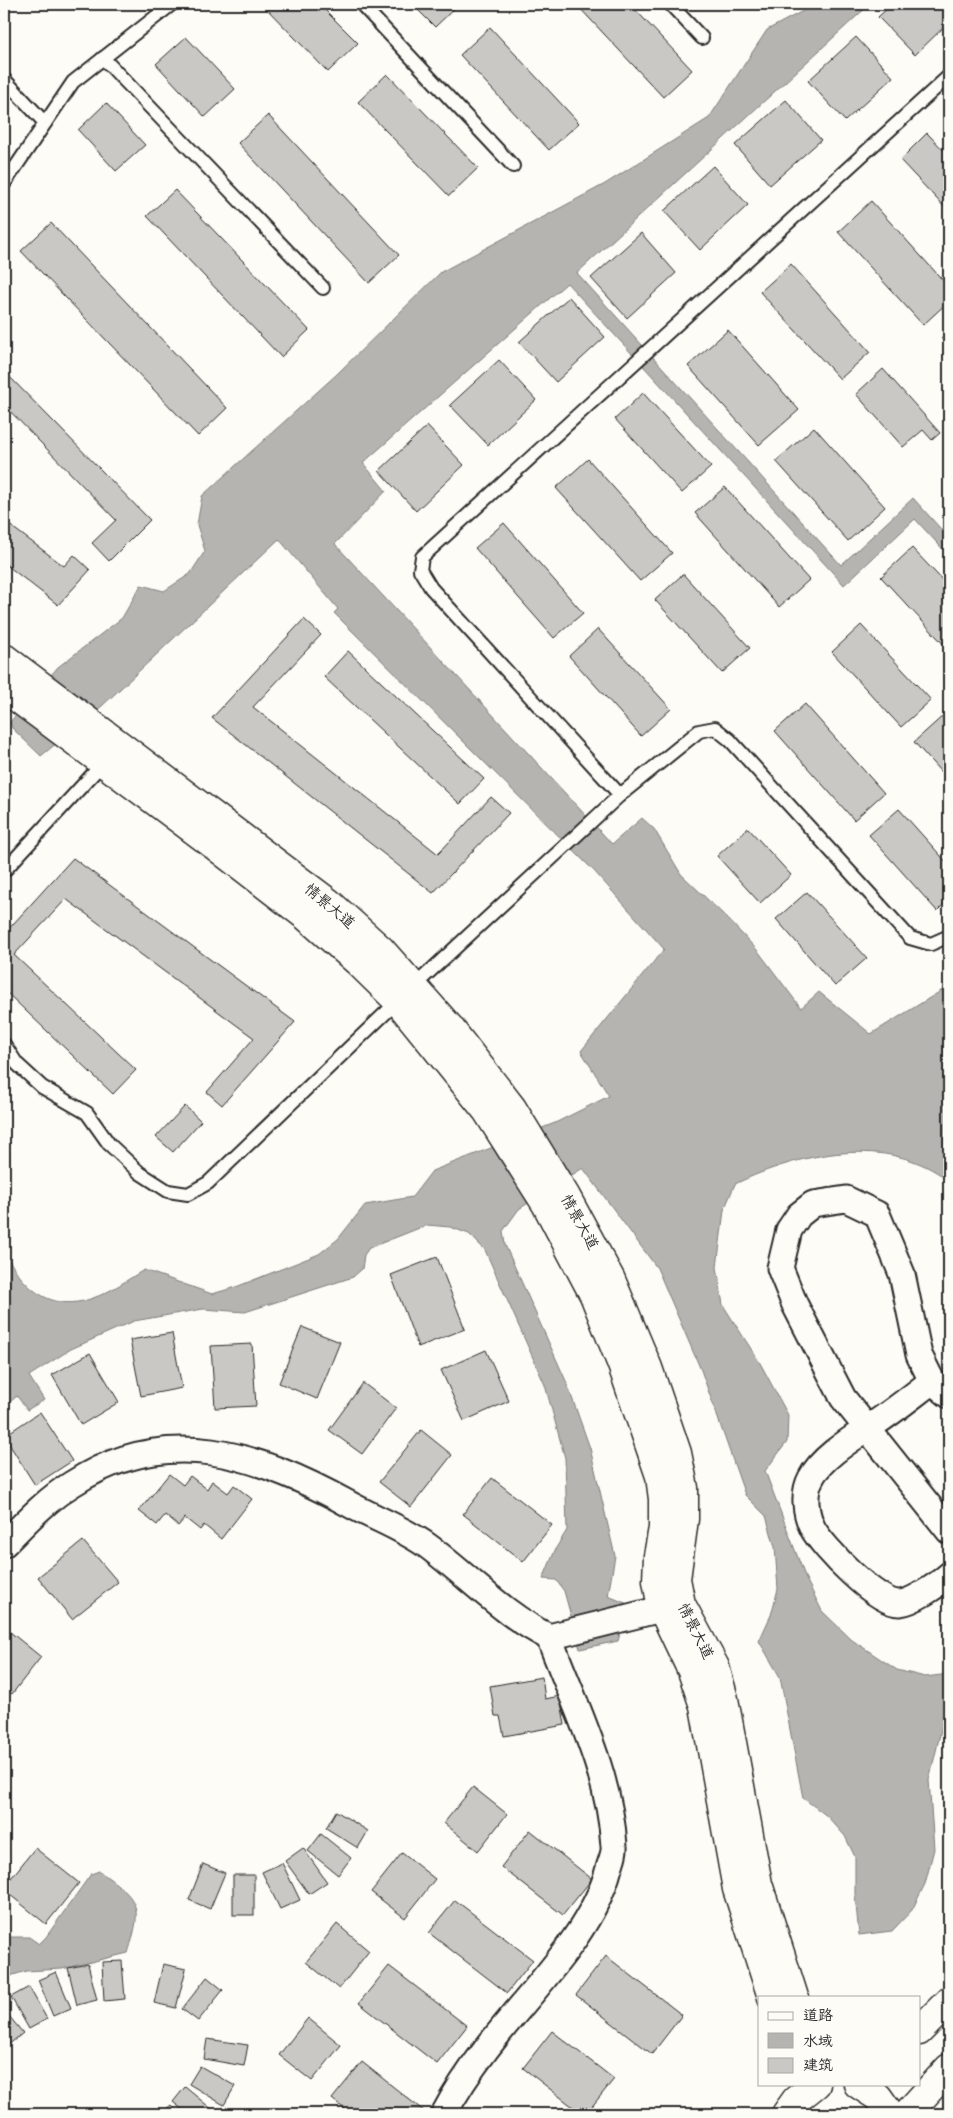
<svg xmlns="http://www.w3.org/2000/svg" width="953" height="2118" viewBox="0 0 953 2118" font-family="Delius,'LXGW WenKai TC',sans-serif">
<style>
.water{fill:#b5b4b1;stroke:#7e7d7b}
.building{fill:#c9c8c4;stroke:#2b2b2b}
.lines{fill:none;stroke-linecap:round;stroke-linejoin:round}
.service-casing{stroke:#2b2b2b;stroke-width:16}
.minor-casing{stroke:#2b2b2b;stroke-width:29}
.tertiary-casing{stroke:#2b2b2b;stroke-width:31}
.service{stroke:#fdfcf7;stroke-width:12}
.minor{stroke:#fdfcf7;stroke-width:25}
.tertiary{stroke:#fdfcf7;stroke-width:28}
.labels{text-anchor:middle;stroke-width:4.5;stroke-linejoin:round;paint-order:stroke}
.street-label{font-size:15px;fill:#2b2b2b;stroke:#fdfcf7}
</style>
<rect width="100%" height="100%" fill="#fdfcf7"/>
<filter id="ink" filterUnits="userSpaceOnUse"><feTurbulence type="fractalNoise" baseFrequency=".02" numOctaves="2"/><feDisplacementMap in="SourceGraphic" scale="10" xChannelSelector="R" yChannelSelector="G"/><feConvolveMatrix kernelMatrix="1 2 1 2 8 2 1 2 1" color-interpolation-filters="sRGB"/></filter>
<g filter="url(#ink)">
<g class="water">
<path d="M816,4h54l-293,269 264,292 72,-67 36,40v18l-34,-37 -71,66 -277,-302 -204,180 23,28 -51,53 277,300 30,-26 12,11 27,45 46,44 31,33 43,57 18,-16 52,42 78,-48v195c-60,-48 -150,-28 -214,3l-11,26 -7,57 6,38 37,58 28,52 -1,27 -22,29 41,108 16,32 30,29 45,30 28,7 24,-3v23l-20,83 5,69 -9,35 -13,26 -20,21 -33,4 -4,-40v-38l-10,-21 -18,-20 -24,-18 -23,-121 -21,-36 12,-26 7,-26 -3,-42 -9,-31 -21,-21 -44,-125 -44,-102 -74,-100 -64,41 -16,22 2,14 61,136 24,67 25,108 -7,40 20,8 -10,37 -38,8 -16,-58 -8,-11 -13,-1 13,-31 11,-18 -2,-72 -20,-73 -60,-135 -16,-16 -19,-7 -23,-2 -58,23 -5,7 -2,14 -9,8 -108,35 -42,-3 -69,12 -63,28 -42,27 15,24 -17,10 -10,-14 -13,11v-158c16,37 46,65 89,49 18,-6 35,-19 51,-28l68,24 24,-7 83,-33 19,-15 27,-34 47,-8 20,-26 123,-48 54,-27 -28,-45 83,-102 -70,-78 -260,-258 4,-4 -59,-70 -177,167 -61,50 -29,-28 -2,-6 48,-55 64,-49 19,-33 23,6 26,-17 15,-23 -8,-26 5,-29 135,-122 104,-102 164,-88 104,-66 58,-88z"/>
<path d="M99,1871c41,29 44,34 29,82l-66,16 -36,2 -22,7v-45l5,4h20l10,7 7,-7 45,-63z"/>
</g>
<g class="building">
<polygon points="262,4 319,4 358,43 328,72"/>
<polygon points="412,4 459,4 435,27"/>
<polygon points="576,4 630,4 692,70 663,97"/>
<polygon points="892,4 949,4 949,22 915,55 878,17"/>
<polygon points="490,27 579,123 549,150 460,55"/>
<polygon points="186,37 235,89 205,117 156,64"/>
<polygon points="856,37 893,77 845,121 808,81"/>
<polygon points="387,74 478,168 449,196 358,102"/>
<polygon points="786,100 821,140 770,185 735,145"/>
<polygon points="106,103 145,145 116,171 78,130"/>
<polygon points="268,115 399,255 369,283 238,143"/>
<polygon points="927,133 949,156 949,212 900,160"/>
<polygon points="713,166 748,205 700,250 664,211"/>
<polygon points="175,190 309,330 281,357 147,216"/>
<polygon points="871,201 949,287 949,301 923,325 838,232"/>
<polygon points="51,223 227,408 198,436 21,251"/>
<polygon points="641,233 676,273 627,318 591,278"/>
<polygon points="791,264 870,352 840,379 760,292"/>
<polygon points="569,297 605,337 556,382 519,342"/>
<polygon points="728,330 799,410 759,445 688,366"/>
<polygon points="949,330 949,347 941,338"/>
<polygon points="499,360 536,400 488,445 450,405"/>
<polygon points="883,369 940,433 932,440 923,430 903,447 856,394"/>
<polygon points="4,371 150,520 109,561 92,543 116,520 4,405"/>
<polygon points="643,393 711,467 682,493 615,419"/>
<polygon points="427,426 464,465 416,511 379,471"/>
<polygon points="814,427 885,507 848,541 776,461"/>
<polygon points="588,459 672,553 640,581 556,488"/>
<polygon points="725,487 809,580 779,607 695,513"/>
<polygon points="4,521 64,566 74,555 90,570 58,605 4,563"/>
<polygon points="504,523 583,613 554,638 475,548"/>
<polygon points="912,548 949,587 949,650 881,577"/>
<polygon points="683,574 750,648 722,673 655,600"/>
<polygon points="304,619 321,635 253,707 438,854 491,797 509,813 433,893 212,718"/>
<polygon points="861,625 931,700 901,727 832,652"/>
<polygon points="598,629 671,709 641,736 569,656"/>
<polygon points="348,651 484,779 460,804 324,677"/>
<polygon points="805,704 884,793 854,820 775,731"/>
<polygon points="945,714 949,719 949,781 914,742"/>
<polygon points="899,809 949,865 949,899 937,911 869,835"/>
<polygon points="748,828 791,875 760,903 717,856"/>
<polygon points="73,858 295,1022 222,1105 207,1092 254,1038 66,899 14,955 136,1070 113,1094 4,990 4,934"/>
<polygon points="807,892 867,958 835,986 776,919"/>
<polygon points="185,1106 201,1121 173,1152 156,1137"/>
<polygon points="437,1257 465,1329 418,1347 391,1275"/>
<polygon points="302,1327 340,1342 317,1399 279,1383"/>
<polygon points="172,1333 182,1388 141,1396 130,1340"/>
<polygon points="252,1344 256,1406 215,1408 211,1346"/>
<polygon points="486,1350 509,1401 464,1421 441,1370"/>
<polygon points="90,1353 119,1402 81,1425 52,1375"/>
<polygon points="363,1383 396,1408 362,1454 329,1430"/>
<polygon points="40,1412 72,1461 35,1485 4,1436"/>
<polygon points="421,1430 452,1455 411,1507 379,1482"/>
<polygon points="169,1474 183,1485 190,1476 207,1489 212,1481 228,1493 234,1485 252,1499 221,1539 204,1525 200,1530 185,1518 178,1526 165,1515 157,1525 139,1511"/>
<polygon points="492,1478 552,1525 523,1562 463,1514"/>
<polygon points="83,1541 118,1582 72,1619 38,1577"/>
<polygon points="4,1627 41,1657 12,1694 4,1688"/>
<polygon points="542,1677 545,1699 560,1696 565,1725 504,1736 500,1716 495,1716 490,1686"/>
<polygon points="473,1787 507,1814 478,1851 444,1823"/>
<polygon points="336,1811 368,1831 358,1848 326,1828"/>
<polygon points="530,1830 592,1879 563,1915 501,1867"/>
<polygon points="321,1834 351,1858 338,1875 308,1851"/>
<polygon points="35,1848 79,1883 46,1924 4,1890 4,1887"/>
<polygon points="303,1848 327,1882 309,1894 285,1861"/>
<polygon points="402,1853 435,1879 405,1918 371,1892"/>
<polygon points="282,1863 300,1900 280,1909 262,1872"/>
<polygon points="203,1864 225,1873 210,1909 189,1900"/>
<rect x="233" y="1875" width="21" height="40"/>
<polygon points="455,1900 533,1960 507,1993 429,1933"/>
<polygon points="337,1924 369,1951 339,1989 306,1962"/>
<polygon points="606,1956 682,2015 652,2054 576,1995"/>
<polygon points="122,1961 125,1999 104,2001 102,1962"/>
<polygon points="88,1964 97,2000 77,2005 68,1968"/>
<polygon points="163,1964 186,1969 176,2008 154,2003"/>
<polygon points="389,1966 467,2026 437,2064 359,2003"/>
<polygon points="56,1972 71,2008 53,2016 38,1980"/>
<polygon points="207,1977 223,1990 198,2021 182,2009"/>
<polygon points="29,1987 47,2019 29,2029 11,1997"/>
<polygon points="4,2010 23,2033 7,2046 4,2042"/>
<polygon points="308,2018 341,2045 312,2081 279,2055"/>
<polygon points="552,2031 614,2079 586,2114 582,2114 523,2068"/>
<polygon points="207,2039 248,2045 244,2066 204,2059"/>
<polygon points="362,2062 425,2112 423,2114 351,2114 332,2099"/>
<polygon points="200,2066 235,2086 224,2105 189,2084"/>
<polygon points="185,2087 214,2111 212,2114 188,2114 173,2102"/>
<polygon points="171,2105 178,2114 160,2114"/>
</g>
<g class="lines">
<defs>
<g id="service">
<polyline points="361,4 513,166"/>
<polyline points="670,4 702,38"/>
<polyline points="103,58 323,288"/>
<polyline points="949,76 422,557 420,570 431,588 620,795 699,731 715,728 730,740 910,938 931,944 949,936"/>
<polyline points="4,79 45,123"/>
<polyline points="4,184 73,82 172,4"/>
<polyline points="4,871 103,763"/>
<polyline points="4,1044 17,1064 42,1087 87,1113 109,1144 140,1173 168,1191 188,1194 208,1183 398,1001 620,795"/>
</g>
<g id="minor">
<path d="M932,1381c-21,16 -42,33 -64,47 -18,12 -47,30 -57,50 -8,15 -6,35 2,51 10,18 65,76 87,74 13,-1 39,-19 49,-28"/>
<polyline points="949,1395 932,1381 919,1355 902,1274 877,1214 846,1199 813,1204 799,1215 789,1230 780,1268 795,1305 843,1398 949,1531"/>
<path d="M4,1544c21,-21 42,-44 68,-60 94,-62 186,-30 277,20 25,14 56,25 80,43 40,30 75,68 120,90l132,-33"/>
<path d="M444,2114c12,-23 27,-45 43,-66 40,-53 105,-114 122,-180 2,-7 6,-15 5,-22 -4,-73 -40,-142 -65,-209"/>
</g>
<g id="tertiary">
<polyline points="4,658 329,903 381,950 449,1027 512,1108 565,1195 611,1280 648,1368 677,1453 684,1488 684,1519 676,1579 681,1604 715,1667 724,1699 758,1884 794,1997"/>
<polyline points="4,688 214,845 307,917 357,961 398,1001 487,1111 546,1204 594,1295 622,1365 660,1476 663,1499 663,1528 658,1556 657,1581 662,1608 692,1671 704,1706 737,1889 772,1997"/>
<polyline points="919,2031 949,2001"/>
<polyline points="858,2084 878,2097 890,2114"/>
<polyline points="786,2114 796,2100 816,2084"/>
<polyline points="907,2114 949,2068"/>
</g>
</defs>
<use href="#service" class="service-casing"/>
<use href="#minor" class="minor-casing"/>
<use href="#tertiary" class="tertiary-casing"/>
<use href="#service" class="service"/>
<use href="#minor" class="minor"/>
<use href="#tertiary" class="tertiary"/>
</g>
</g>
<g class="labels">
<g class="street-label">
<text transform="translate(330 906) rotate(40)" y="5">情景大道</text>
<text transform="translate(580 1222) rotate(61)" y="5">情景大道</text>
<text transform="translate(696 1631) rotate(63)" y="5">情景大道</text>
</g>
</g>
<rect width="953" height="2118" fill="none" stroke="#fdfcf7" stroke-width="20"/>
<rect x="10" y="10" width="933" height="2098" fill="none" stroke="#2b2b2b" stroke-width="2" filter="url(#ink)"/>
<rect x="758" y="1996" width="162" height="90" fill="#fdfcf7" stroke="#a9a8a5"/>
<rect x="768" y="2012" width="25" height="8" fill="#fdfcf7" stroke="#a9a8a5"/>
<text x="803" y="2020" font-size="15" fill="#2b2b2b">道路</text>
<rect x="768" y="2033" width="25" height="15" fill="#b5b4b1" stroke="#a9a8a5"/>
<text x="803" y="2046" font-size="15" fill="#2b2b2b">水域</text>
<rect x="768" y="2058" width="25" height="15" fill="#c9c8c4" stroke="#a9a8a5"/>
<text x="803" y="2070" font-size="15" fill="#2b2b2b">建筑</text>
</svg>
